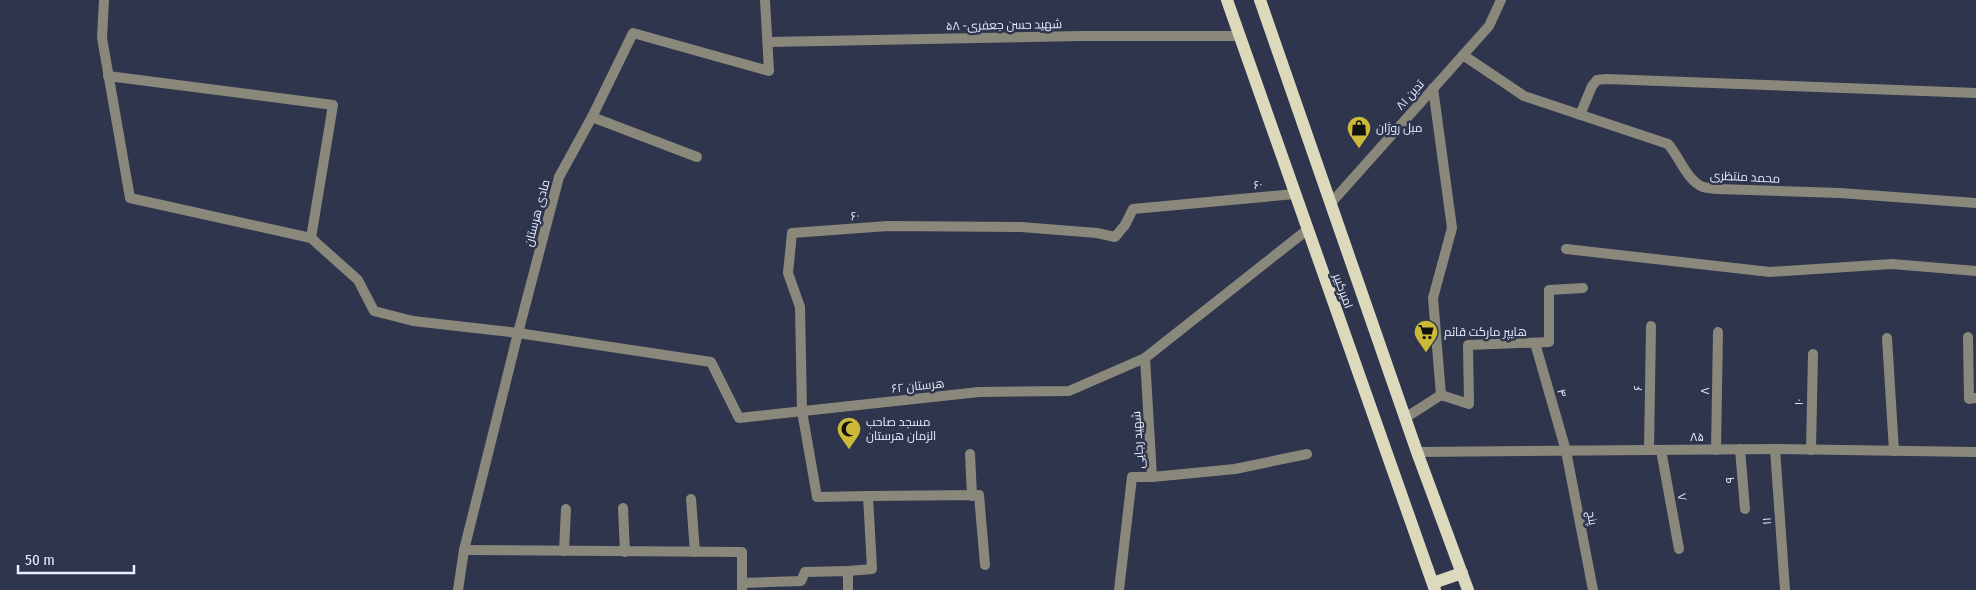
<svg xmlns="http://www.w3.org/2000/svg" width="1976" height="590" viewBox="0 0 1976 590" font-family="'Fira Sans Condensed',Cairo,sans-serif">
<style>
.lines{fill:none;stroke-linecap:round;stroke-linejoin:round}
.minor{stroke:#8a887a;stroke-width:10}
.tertiary{stroke:#8a887a;stroke-width:10}
.primary{stroke:#ddd9bd;stroke-width:12}
.labels{text-anchor:middle;stroke-width:5;stroke-linejoin:round;paint-order:stroke}
.street-label{font-size:12px;fill:#e9effe;stroke:#2e354d}
.poi-label{font-size:12px;fill:#e9effe;stroke:#2e354d;text-anchor:start}
</style>
<rect width="100%" height="100%" fill="#2e354d"/>
<g class="lines">
<g class="minor">
<polyline points="104,0 102,38 130,198 311,238 358,280 374,311 413,321 518,333"/>
<polyline points="769,42 1081,36 1239,36"/>
<path d="M1463,55l61,41 144,48c11,12 19,37 35,43 5,1 11,2 16,2l121,4 136,10"/>
<polyline points="108,76 333,105 311,238"/>
<polyline points="1580,115 1592,86 1597,80 1606,79 1976,93"/>
<polyline points="592,117 697,157"/>
<polyline points="1566,249 1770,272 1892,264 1976,271"/>
<polyline points="1968,337 1969,399 1976,398"/>
<polyline points="1887,338 1894,451"/>
<polyline points="1535,343 1566,451 1593,590"/>
<polyline points="1441,395 1469,404 1468,345 1549,342 1549,290 1583,288"/>
<polyline points="1405,418 1441,395 1433,298 1452,228 1433,88"/>
<polyline points="1740,449 1745,509"/>
<polyline points="1775,449 1785,590"/>
<polyline points="1649,450 1651,326"/>
<polyline points="1661,450 1679,549"/>
<polyline points="1716,450 1718,332"/>
<polyline points="1811,450 1813,354"/>
<polyline points="970,454 972,496"/>
<polyline points="1152,477 1235,469 1307,454"/>
<polyline points="868,496 979,495 985,565"/>
<polyline points="691,499 695,552"/>
<polyline points="623,508 625,552"/>
<polyline points="464,550 742,552 742,590"/>
<polyline points="564,551 566,509"/>
<polyline points="848,571 872,569 868,496 817,497 802,411 800,307 788,273 792,233 888,226 1021,227 1097,233 1115,237 1125,225 1133,209 1295,194"/>
<polyline points="742,583 801,581 805,572 848,571 848,590"/>
<polyline points="1119,590 1132,477 1152,477 1145,358"/>
</g>
<g class="tertiary">
<polyline points="1331,203 1489,26 1501,0"/>
<polyline points="518,333 711,362 739,418 979,392 1069,391 1145,358 1307,230"/>
<polyline points="1417,452 1775,449 1976,452"/>
<polyline points="458,590 464,550 518,333 559,177 592,117 633,33 769,71 765,0"/>
</g>
<g class="primary">
<polyline points="1227,0 1435,590"/>
<polyline points="1260,0 1417,452 1468,590"/>
<polyline points="1433,583 1462,573"/>
</g>
</g>
<defs>
<symbol id="shop-pin" viewBox="-11 -11 22 30"><path d="M0 17L-7.5 6A9.5 9.5 0 1 1 7.5 6Z" fill="#cdb938" stroke="#2e354d"/><path d="M-5-2.5h2.3a2.7 3.5 0 0 1 5.4 0H5L5.5 6h-11ZM-1.5-2.5h3a1.5 2.3 0 0 0-3 0Z" fill="#111"/></symbol>
<symbol id="supermarket-pin" viewBox="-11 -11 22 30"><path d="M0 17L-7.5 6A9.5 9.5 0 1 1 7.5 6Z" fill="#cdb938" stroke="#2e354d"/><path d="M-6-5.5h2.5l.6 2H6L4.5 2H-2.5L-4.4-4H-6ZM-1.5 3.2a1.3 1.3 0 1 0 .1 0ZM3 3.2a1.3 1.3 0 1 0 .1 0Z" fill="#111"/></symbol>
<symbol id="mosque-pin" viewBox="-11 -11 22 30"><path d="M0 17L-7.5 6A9.5 9.5 0 1 1 7.5 6Z" fill="#cdb938" stroke="#2e354d"/><path d="M3.5-4.9A6 6 0 1 0 3.5 4.9A5 5 0 1 1 3.5-4.9Z" fill="#111"/></symbol>
</defs>
<g fill-rule="evenodd">
<use href="#shop-pin" x="1345" y="114" width="28" height="38"/>
<use href="#supermarket-pin" x="1412" y="318" width="28" height="38"/>
<use href="#mosque-pin" x="835" y="415" width="28" height="38"/>
</g>
<g class="labels">
<g class="street-label">
<text transform="translate(1004 25) rotate(-1)" y="4">شهید حسن جعفری- ۵۸</text>
<text transform="translate(1410 95) rotate(-48)" y="4">تدین ۸۱</text>
<text transform="translate(1745 177) rotate(3)" y="4">محمد منتظری</text>
<text transform="translate(1258 185) rotate(-5)" y="4">۶۰</text>
<text transform="translate(537 213) rotate(-75)" y="4">مادی هرستان</text>
<text transform="translate(855 216) rotate(-4)" y="4">۶۰</text>
<text transform="translate(1343 291) rotate(70)" y="4">امیرکبیر</text>
<text transform="translate(918 386) rotate(-6)" y="4">هرستان ۶۲</text>
<text transform="translate(1638 388) rotate(-89)" y="4">۶</text>
<text transform="translate(1705 391) rotate(-89)" y="4">۸</text>
<text transform="translate(1562 393) rotate(74)" y="4">۴</text>
<text transform="translate(1799 402) rotate(-89)" y="4">۱۰</text>
<text x="1697" y="441">۸۵</text>
<text transform="translate(1138 440) rotate(-94)" y="4">شهید رجایی</text>
<text transform="translate(1730 480) rotate(-95)" y="4">۹</text>
<text transform="translate(1682 497) rotate(80)" y="4">۷</text>
<text transform="translate(1592 518) rotate(79)" y="4">پنج</text>
<text transform="translate(1767 521) rotate(-94)" y="4">۱۱</text>
</g>
<g class="poi-label">
<text x="1376" y="132">مبل روژان</text>
<text x="1444" y="336">هایپر مارکت قائم</text>
<text x="866" y="426">مسجد صاحب<tspan x="866" dy="14">الزمان هرستان</tspan></text>
</g>
</g>
<path d="M18 565v8h116v-8" fill="none" stroke="#e9effe" stroke-width="2.5"/>
<text x="25" y="565" font-size="15" fill="#e9effe" stroke="#2e354d" stroke-width="4" paint-order="stroke">50 m</text>
</svg>
